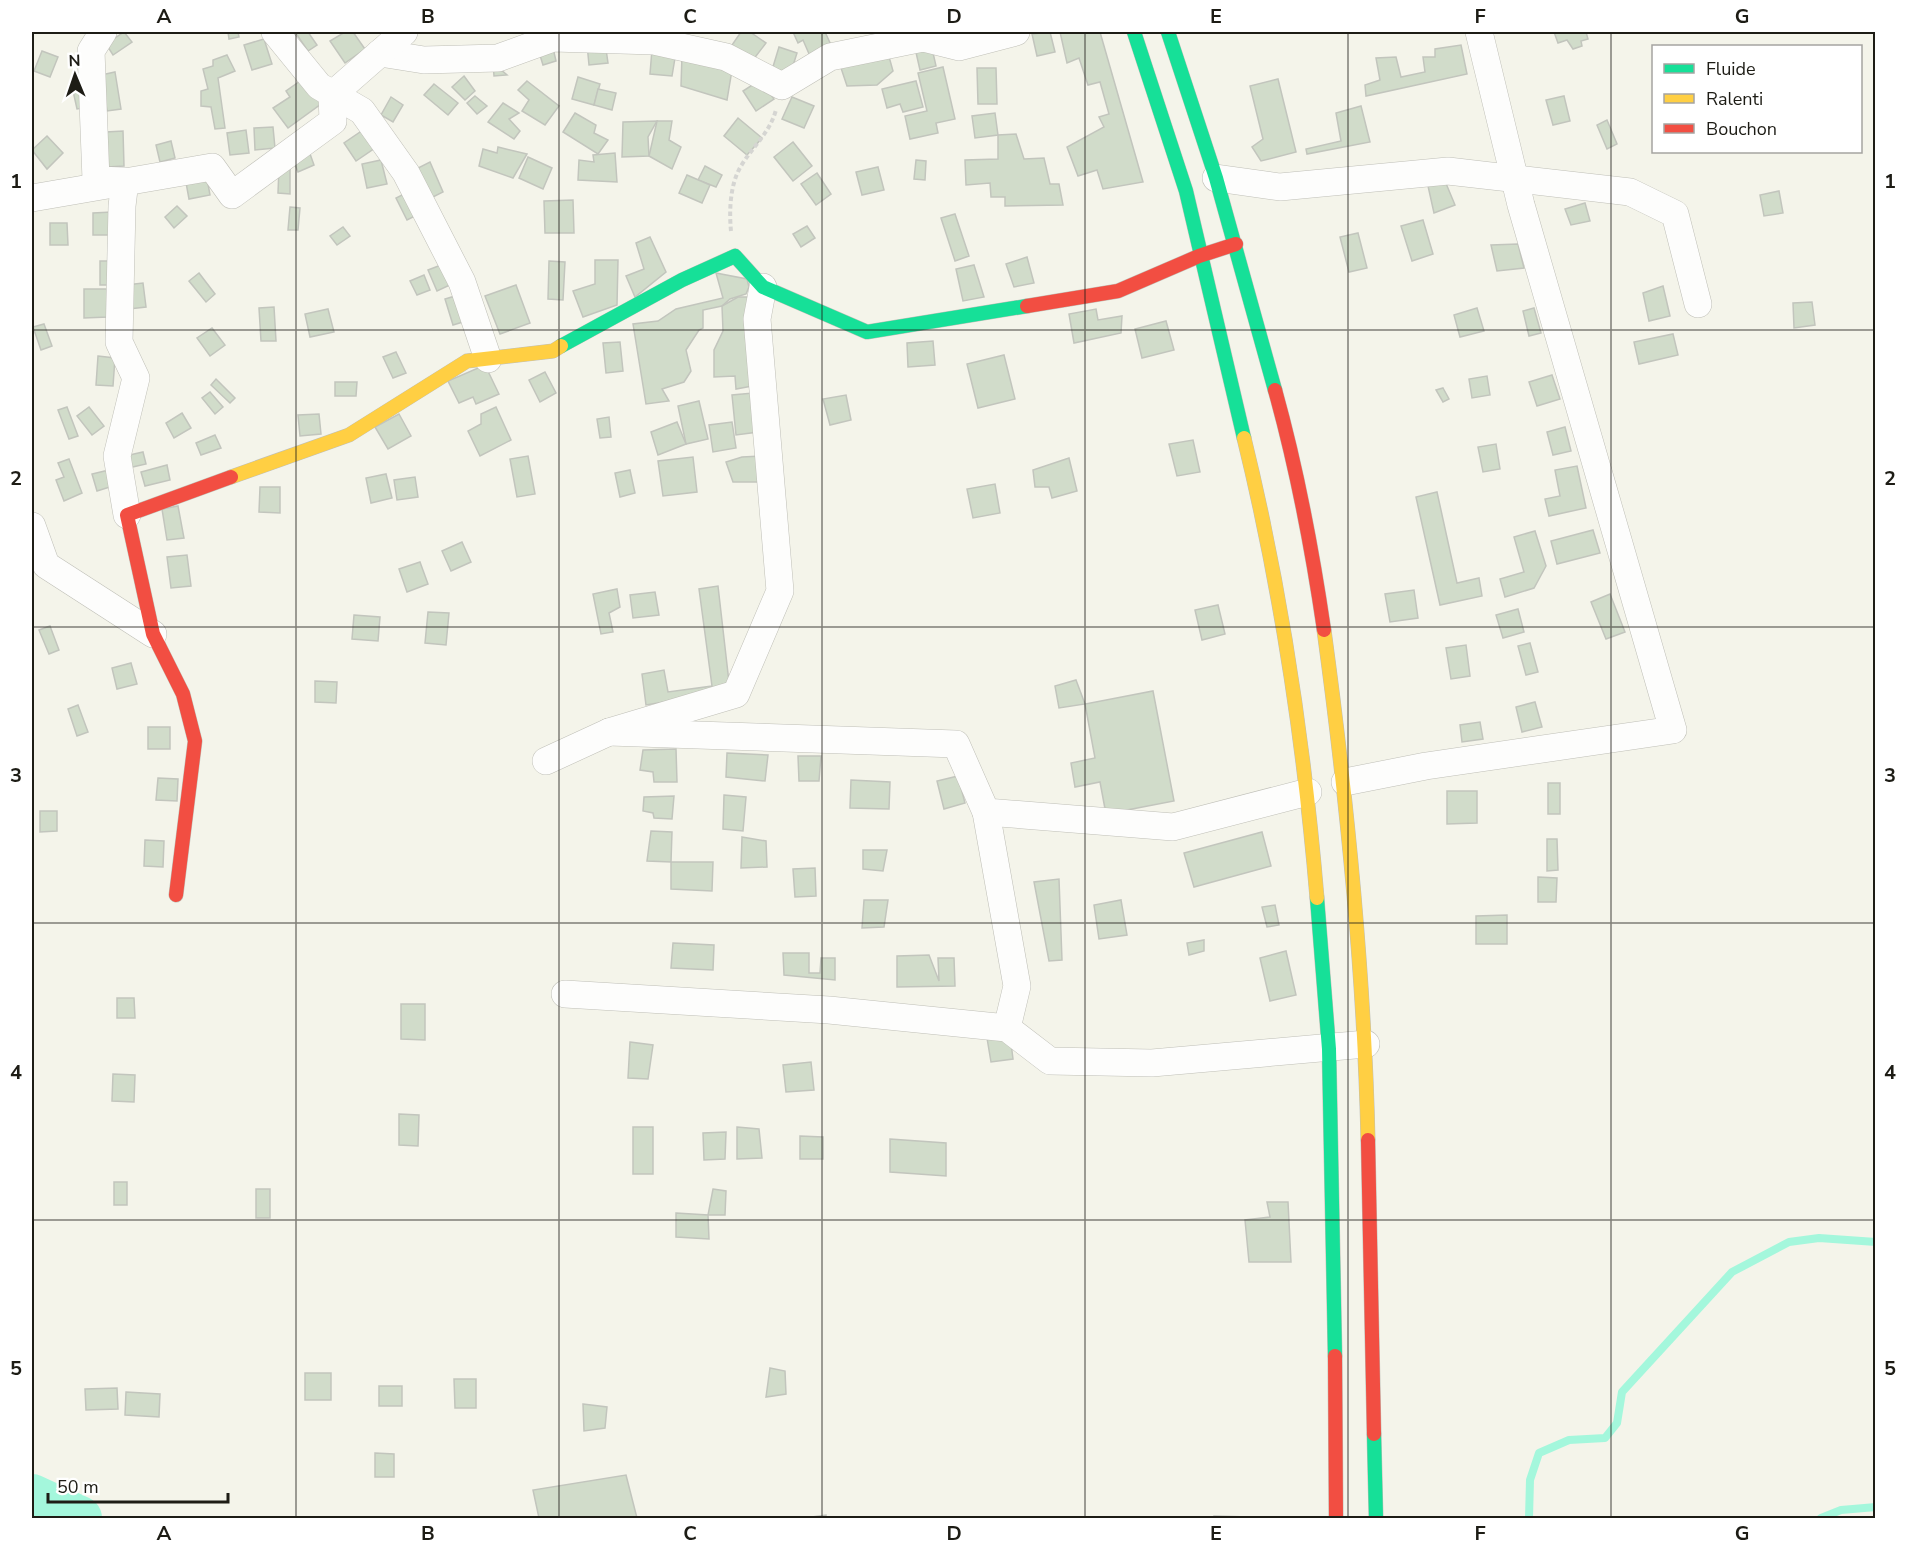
<svg xmlns="http://www.w3.org/2000/svg" width="1907" height="1550" viewBox="0 0 1907 1550" font-family="'Nunito Sans',sans-serif">
<style>
.lines{fill:none;stroke-linecap:round;stroke-linejoin:round}
.stream{stroke:#a4f7dc;stroke-width:8}
.river{stroke:#a4f7dc;stroke-width:44}
.building{fill:#d1dcca;stroke:#c2c5bd;stroke-width:1.5}
.street-casing{stroke:#bfbfb7;stroke-width:28}
.fast-casing{stroke:#bfbfb7;stroke-width:15}
.slow-casing{stroke:#bfbfb7;stroke-width:15}
.jam-casing{stroke:#bfbfb7;stroke-width:15}
.path{stroke:#d5d5d2;stroke-width:4;stroke-dasharray:4.5 3;stroke-linecap:butt}
.street{stroke:#fdfdfc;stroke-width:27}
.fast{stroke:#16e098;stroke-width:14}
.slow{stroke:#ffcf43;stroke-width:14}
.jam{stroke:#f24e42;stroke-width:14}
.grid{fill:none;stroke:#1d1c15;stroke-width:1.5;stroke-opacity:0.55}
.neatline{fill:none;stroke:#1d1c15;stroke-width:2}
.grid-label{font-size:20px;text-anchor:middle;font-weight:bold;fill:#1d1c15}
</style>
<rect width="100%" height="100%" fill="#f4f4ea"/>
<g class="lines">
<g class="stream">
<polyline points="1529,1518 1530,1480 1539,1453 1569,1440 1605,1438 1617,1423 1622,1392 1732,1272 1789,1242 1819,1238 1876,1242"/>
<polyline points="1821,1518 1841,1510 1876,1507"/>
</g>
<polyline class="river" points="32,1496 80,1518"/>
</g>
<g class="building">
<polygon points="124,32 132,42 113,55 106,44"/>
<polygon points="228,32 238,32 239,37 229,39"/>
<polygon points="295,32 308,32 317,45 308,51"/>
<polygon points="345,32 353,32 365,49 345,63 330,41"/>
<polygon points="741,32 750,32 766,43 753,60 732,45"/>
<polygon points="793,32 825,32 832,47 810,56 803,40 798,43"/>
<polygon points="1050,32 1055,52 1037,56 1032,34"/>
<polygon points="1060,32 1100,32 1143,182 1103,189 1097,170 1078,176 1067,147 1104,127 1099,117 1109,114 1100,82 1088,85 1079,58 1067,63"/>
<polygon points="1554,32 1586,32 1588,39 1581,41 1582,46 1573,49 1567,40 1558,43"/>
<polygon points="264,39 272,64 252,70 244,45"/>
<polygon points="605,42 608,63 589,65 587,44"/>
<polygon points="931,44 936,66 920,70 915,48"/>
<polygon points="1461,45 1467,74 1366,96 1365,85 1380,80 1376,58 1396,57 1401,77 1425,72 1423,57 1435,57 1435,49"/>
<polygon points="886,46 893,71 877,85 847,86 840,65"/>
<polygon points="779,47 797,53 790,75 772,70"/>
<polygon points="553,48 556,61 543,65 539,52"/>
<polygon points="652,49 676,52 672,76 650,74"/>
<polygon points="42,51 58,57 50,77 34,71"/>
<polygon points="227,55 235,71 218,78 225,128 215,129 211,107 201,106 201,91 208,89 203,69 213,66 213,60"/>
<polygon points="682,55 733,64 727,100 681,86"/>
<polygon points="493,63 507,75 494,76"/>
<polygon points="943,67 955,119 936,123 938,133 910,139 905,116 927,111 918,73"/>
<polygon points="977,68 996,68 997,104 978,104"/>
<polygon points="115,72 121,109 107,111 101,75"/>
<polygon points="464,76 475,91 465,100 452,87"/>
<polygon points="578,77 600,84 594,105 572,99"/>
<polygon points="303,79 321,104 288,128 273,108 290,97 286,91"/>
<polygon points="1278,79 1296,152 1261,161 1252,147 1263,139 1250,86"/>
<polygon points="85,80 90,107 77,109 71,82"/>
<polygon points="760,80 774,99 756,111 743,91"/>
<polygon points="527,81 559,106 545,125 522,111 529,100 518,90"/>
<polygon points="916,81 923,107 903,112 900,104 887,108 882,89"/>
<polygon points="434,84 458,103 448,115 424,95"/>
<polygon points="598,89 616,93 612,110 594,105"/>
<polygon points="475,96 487,106 477,114 467,103"/>
<polygon points="1564,96 1570,121 1553,125 1546,100"/>
<polygon points="391,97 403,105 393,122 381,115"/>
<polygon points="792,97 814,106 804,128 782,119"/>
<polygon points="503,103 519,113 509,119 520,131 514,139 488,122"/>
<polygon points="1361,106 1370,142 1307,154 1306,149 1341,141 1336,113"/>
<polygon points="575,113 596,125 594,133 608,140 598,154 563,132"/>
<polygon points="995,113 998,135 975,138 972,116"/>
<polygon points="738,118 762,138 747,155 724,136"/>
<polygon points="1607,120 1617,144 1607,149 1597,125"/>
<polygon points="657,121 648,137 649,156 622,157 623,122"/>
<polygon points="657,121 672,121 669,140 681,147 672,169 649,156"/>
<polygon points="273,127 275,148 255,150 254,128"/>
<polygon points="246,130 249,153 230,155 227,133"/>
<polygon points="363,130 375,148 356,161 344,143"/>
<polygon points="123,131 124,166 107,167 106,132"/>
<polygon points="1016,134 1024,159 1044,158 1050,184 1059,184 1063,205 1005,206 1005,197 991,197 990,183 966,185 965,160 998,159 998,135"/>
<polygon points="47,136 63,153 47,169 32,150"/>
<polygon points="171,141 175,158 160,162 156,145"/>
<polygon points="793,142 812,166 793,181 774,157"/>
<polygon points="498,147 527,154 513,178 479,166 483,149 497,153"/>
<polygon points="309,151 314,165 298,172 292,157"/>
<polygon points="615,153 617,182 578,180 579,160 594,162 593,155"/>
<polygon points="528,157 552,168 543,189 519,178"/>
<polygon points="381,160 387,184 367,188 362,164"/>
<polygon points="916,160 926,161 925,180 914,179"/>
<polygon points="430,162 443,192 431,198 418,168"/>
<polygon points="705,166 722,175 716,187 698,180"/>
<polygon points="279,167 290,167 290,194 278,193"/>
<polygon points="878,167 884,190 862,195 856,172"/>
<polygon points="206,173 210,195 189,199 185,177"/>
<polygon points="817,173 831,194 816,205 801,184"/>
<polygon points="687,175 710,185 702,203 679,193"/>
<polygon points="1445,181 1455,205 1434,213 1428,186"/>
<polygon points="410,191 421,213 407,220 396,198"/>
<polygon points="1779,191 1783,213 1764,216 1760,195"/>
<polygon points="573,200 574,233 545,233 544,201"/>
<polygon points="1585,203 1590,221 1571,225 1565,209"/>
<polygon points="177,206 187,216 174,228 165,217"/>
<polygon points="290,207 300,208 298,230 288,230"/>
<polygon points="112,212 112,235 93,235 93,213"/>
<polygon points="955,214 969,256 955,261 941,218"/>
<polygon points="1423,220 1433,254 1412,261 1401,226"/>
<polygon points="50,223 67,223 68,245 50,245"/>
<polygon points="807,226 815,238 801,247 793,234"/>
<polygon points="343,227 350,236 337,245 330,236"/>
<polygon points="1358,233 1367,268 1349,272 1340,237"/>
<polygon points="650,237 666,272 635,297 626,276 644,269 636,243"/>
<polygon points="1518,244 1524,268 1497,271 1491,245"/>
<polygon points="1027,257 1034,283 1014,287 1006,264"/>
<polygon points="595,260 618,260 617,305 583,317 573,291 595,284"/>
<rect x="100" y="261" width="11" height="24"/>
<polygon points="549,261 565,262 563,300 548,299"/>
<polygon points="441,265 450,285 437,291 428,270"/>
<polygon points="974,265 984,297 963,301 956,269"/>
<polygon points="199,273 215,294 206,302 189,281"/>
<polygon points="716,273 747,279 749,287 746,294 730,299 722,306 703,310 703,328 699,330 686,350 691,371 684,382 662,389 669,401 646,404 633,324 658,321 676,309 723,298"/>
<polygon points="424,275 430,290 417,295 410,281"/>
<polygon points="143,283 146,307 129,309 126,285"/>
<polygon points="516,285 530,323 500,334 485,296"/>
<polygon points="1663,286 1670,316 1649,321 1643,293"/>
<polygon points="84,289 107,289 108,317 84,318"/>
<polygon points="455,296 463,322 453,325 445,299"/>
<polygon points="738,297 750,297 758,385 736,389 735,376 714,377 714,350 723,331 722,306"/>
<polygon points="1812,302 1815,325 1794,328 1793,303"/>
<polygon points="274,307 276,341 261,341 259,308"/>
<polygon points="1477,308 1484,331 1460,337 1454,315"/>
<polygon points="1534,308 1541,333 1529,336 1523,311"/>
<polygon points="328,309 334,332 310,337 305,314"/>
<polygon points="1096,309 1098,320 1122,316 1121,333 1074,343 1069,314"/>
<polygon points="1166,321 1174,350 1142,358 1135,329"/>
<polygon points="44,324 52,346 41,350 33,327"/>
<polygon points="212,328 225,345 210,356 197,338"/>
<polygon points="1673,334 1678,355 1639,364 1634,342"/>
<polygon points="933,341 935,365 908,367 907,343"/>
<polygon points="620,342 623,371 606,373 603,343"/>
<polygon points="396,352 406,373 393,378 383,357"/>
<polygon points="1004,355 1015,399 978,408 967,364"/>
<polygon points="98,356 115,358 113,386 96,385"/>
<polygon points="485,365 499,394 476,404 473,397 459,403 448,381"/>
<polygon points="545,372 556,393 540,402 529,380"/>
<polygon points="1552,375 1560,399 1537,406 1529,382"/>
<polygon points="1487,376 1490,395 1472,398 1469,379"/>
<polygon points="216,379 235,398 230,403 211,385"/>
<polygon points="335,382 357,382 356,396 335,396"/>
<polygon points="1443,388 1449,399 1443,402 1436,390"/>
<polygon points="210,392 223,407 215,414 202,398"/>
<polygon points="753,393 758,432 736,435 732,395"/>
<polygon points="846,395 851,420 830,425 823,399"/>
<polygon points="699,401 708,439 686,444 678,406"/>
<polygon points="67,407 78,436 69,439 58,410"/>
<polygon points="89,407 104,426 92,435 77,416"/>
<polygon points="496,407 511,440 480,456 468,431 481,424 481,414"/>
<polygon points="182,413 191,428 174,438 166,423"/>
<polygon points="319,414 321,434 300,436 298,415"/>
<polygon points="399,414 411,436 388,449 375,427"/>
<polygon points="609,417 611,437 600,438 597,419"/>
<polygon points="677,422 686,444 658,455 651,432"/>
<polygon points="732,422 736,448 713,452 709,425"/>
<polygon points="1565,427 1571,451 1553,455 1547,432"/>
<polygon points="215,435 221,448 201,455 196,443"/>
<polygon points="1193,440 1200,472 1177,476 1169,444"/>
<polygon points="1496,444 1500,469 1483,472 1478,447"/>
<polygon points="143,452 146,464 128,468 125,456"/>
<polygon points="528,456 535,494 517,497 510,459"/>
<polygon points="761,456 762,482 733,482 726,462 742,457"/>
<polygon points="693,457 697,492 663,496 658,461"/>
<polygon points="1069,458 1077,491 1052,498 1049,487 1035,487 1033,470"/>
<polygon points="69,459 82,493 64,501 56,480 64,477 58,463"/>
<polygon points="167,465 170,480 145,486 141,472"/>
<polygon points="1577,466 1586,508 1549,516 1545,499 1560,496 1555,470"/>
<polygon points="109,470 113,486 97,491 92,474"/>
<polygon points="630,470 635,493 620,497 615,473"/>
<polygon points="386,474 392,498 371,503 366,478"/>
<polygon points="415,477 418,497 397,500 394,480"/>
<polygon points="995,484 1000,513 973,518 967,489"/>
<polygon points="260,487 280,487 280,513 259,512"/>
<polygon points="1437,492 1457,583 1479,578 1482,596 1440,605 1416,497"/>
<polygon points="178,506 184,538 167,540 162,509"/>
<polygon points="1593,530 1600,553 1557,564 1551,541"/>
<polygon points="1535,531 1546,566 1534,588 1505,597 1500,579 1524,572 1514,537"/>
<polygon points="462,542 471,562 451,571 442,551"/>
<polygon points="187,555 191,586 171,588 167,557"/>
<polygon points="420,562 428,584 407,592 399,569"/>
<polygon points="718,586 730,691 646,705 642,674 664,670 668,692 712,686 699,589"/>
<polygon points="617,589 620,607 609,613 613,632 601,634 593,594"/>
<polygon points="1414,590 1418,618 1390,622 1385,594"/>
<polygon points="655,592 659,615 633,618 630,595"/>
<polygon points="1610,594 1625,632 1606,639 1591,602"/>
<polygon points="1218,605 1225,634 1202,640 1195,610"/>
<polygon points="1518,609 1524,632 1503,638 1496,615"/>
<polygon points="428,612 449,613 446,645 425,643"/>
<polygon points="354,615 380,617 378,641 352,639"/>
<polygon points="50,626 59,650 49,654 39,630"/>
<polygon points="1530,643 1538,672 1526,675 1518,646"/>
<polygon points="1466,645 1470,676 1451,679 1446,648"/>
<polygon points="131,663 137,684 117,689 112,668"/>
<polygon points="1076,680 1085,704 1059,708 1055,686"/>
<polygon points="315,681 337,682 336,703 315,702"/>
<polygon points="1153,691 1174,801 1106,814 1100,782 1075,787 1071,763 1095,758 1085,704"/>
<polygon points="1535,702 1542,727 1522,732 1516,707"/>
<polygon points="78,705 88,732 77,736 68,709"/>
<polygon points="1480,722 1483,739 1462,742 1460,725"/>
<rect x="148" y="727" width="22" height="22"/>
<polygon points="676,749 677,782 654,782 653,772 640,770 643,750"/>
<polygon points="727,753 768,755 765,781 726,777"/>
<polygon points="798,756 821,756 819,781 799,781"/>
<polygon points="958,776 965,803 944,809 937,781"/>
<polygon points="158,778 178,779 177,801 156,800"/>
<polygon points="851,780 890,782 889,809 850,808"/>
<rect x="1548" y="783" width="12" height="31"/>
<polygon points="1447,791 1477,791 1477,823 1447,824"/>
<polygon points="724,795 746,797 743,831 723,829"/>
<polygon points="674,796 672,819 654,818 653,813 643,811 644,797"/>
<polygon points="40,811 57,811 57,831 40,832"/>
<polygon points="651,831 672,832 671,862 647,861"/>
<polygon points="1262,832 1271,866 1194,887 1184,853"/>
<polygon points="742,837 766,841 767,867 741,868"/>
<polygon points="1547,839 1557,839 1558,870 1547,871"/>
<polygon points="145,840 164,841 163,867 144,866"/>
<polygon points="863,850 887,850 883,871 863,869"/>
<polygon points="671,862 713,862 712,891 671,889"/>
<polygon points="815,868 816,896 795,897 793,869"/>
<polygon points="1538,877 1557,878 1556,902 1538,902"/>
<polygon points="1059,879 1062,960 1049,961 1034,882"/>
<polygon points="864,900 888,900 884,927 862,928"/>
<polygon points="1121,900 1127,935 1099,939 1094,905"/>
<polygon points="1275,905 1279,925 1267,927 1262,907"/>
<polygon points="1507,915 1507,944 1476,944 1476,916"/>
<polygon points="1204,940 1204,951 1189,955 1187,943"/>
<polygon points="673,943 714,945 713,970 671,968"/>
<polygon points="1286,951 1296,995 1270,1001 1260,958"/>
<polygon points="783,953 809,953 809,973 820,973 821,958 835,958 835,980 784,975"/>
<polygon points="929,955 939,981 938,958 954,958 955,986 897,987 897,956"/>
<polygon points="117,998 134,998 135,1018 117,1018"/>
<polygon points="401,1004 425,1004 425,1040 401,1039"/>
<polygon points="1010,1035 1013,1059 991,1062 987,1038"/>
<polygon points="630,1042 653,1045 648,1079 628,1078"/>
<polygon points="811,1062 814,1090 786,1092 783,1065"/>
<polygon points="113,1074 135,1075 134,1102 112,1101"/>
<polygon points="399,1114 419,1115 418,1146 399,1145"/>
<rect x="633" y="1127" width="20" height="47"/>
<polygon points="737,1127 759,1129 762,1158 737,1159"/>
<polygon points="726,1132 725,1159 704,1160 703,1133"/>
<polygon points="800,1136 823,1137 823,1159 800,1159"/>
<polygon points="890,1139 946,1143 946,1176 890,1172"/>
<rect x="114" y="1182" width="13" height="23"/>
<rect x="256" y="1189" width="14" height="29"/>
<polygon points="713,1189 726,1191 725,1215 708,1215"/>
<polygon points="1267,1202 1288,1202 1291,1262 1249,1262 1245,1220 1270,1217"/>
<polygon points="676,1213 708,1215 709,1239 676,1237"/>
<polygon points="770,1368 785,1371 786,1394 766,1397"/>
<rect x="305" y="1373" width="26" height="27"/>
<polygon points="454,1379 476,1379 476,1408 455,1408"/>
<rect x="379" y="1386" width="23" height="20"/>
<polygon points="117,1388 118,1409 86,1410 85,1389"/>
<polygon points="126,1392 160,1394 159,1417 125,1415"/>
<polygon points="583,1404 607,1407 605,1428 584,1431"/>
<polygon points="375,1453 394,1454 394,1477 375,1477"/>
<polygon points="626,1475 637,1518 539,1518 533,1490"/>
<polygon points="826,1515 826,1518 804,1518"/>
<polygon points="1214,1516 1248,1517 1248,1518 1214,1518"/>
</g>
<g class="lines">
<defs>
<g id="street">
<polyline points="103,32 91,51 96,180 125,181 122,206 119,342 136,378 117,456 127,515"/>
<polyline points="275,32 319,86 362,111 406,173 462,282 488,359"/>
<polyline points="380,53 424,60 498,58 553,38 654,41 726,57 782,86 830,57 923,38 959,47 1016,32"/>
<polyline points="1216,178 1280,187 1448,171 1630,192 1675,214 1698,304"/>
<polyline points="32,198 212,167 232,195 333,121 332,95 404,32"/>
<polyline points="32,526 46,565 153,634"/>
<polyline points="609,732 956,744 986,812 1173,827 1308,792"/>
<polyline points="546,761 609,732 736,694 780,591 757,319 763,287"/>
<polyline points="1345,782 1426,766 1673,730 1521,205 1479,32"/>
<polyline points="986,812 1017,986 1007,1028"/>
<polyline points="565,994 829,1010 1007,1028 1050,1061 1152,1063 1366,1044"/>
</g>
<g id="fast">
<polyline points="1134,32 1186,191 1244,438"/>
<polyline points="1168,32 1216,178 1275,390"/>
<polyline points="561,346 682,280 735,256 763,287 867,332 1027,306"/>
<polyline points="1317,898 1329,1049 1335,1356"/>
<polyline points="1374,1434 1376,1518"/>
</g>
<g id="slow">
<path d="M1244,438c37,151 60,305 73,460"/>
<polyline points="231,477 349,435 467,361 553,351 561,346"/>
<path d="M1324,630c23,169 40,339 44,510"/>
</g>
<g id="jam">
<polyline points="1027,306 1118,291 1199,256 1236,244"/>
<path d="M1275,390c22,79 37,158 49,240"/>
<polyline points="176,895 195,741 183,694 153,634 127,515 231,477"/>
<polyline points="1368,1140 1374,1434"/>
<polyline points="1335,1356 1336,1518"/>
</g>
</defs>
<use href="#street" class="street-casing"/>
<use href="#fast" class="fast-casing"/>
<use href="#slow" class="slow-casing"/>
<use href="#jam" class="jam-casing"/>
<path class="path" d="M731,231c-2,-20 -1,-47 10,-65 12,-20 28,-32 35,-56"/>
<use href="#street" class="street"/>
<use href="#fast" class="fast"/>
<use href="#slow" class="slow"/>
<use href="#jam" class="jam"/>
</g>
<path class="grid" d="M296,32v1486M559,32v1486M822,32v1486M1085,32v1486M1348,32v1486M1611,32v1486M32,330h1844M32,627h1844M32,923h1844M32,1220h1844"/>
<rect width="1907" height="1550" fill="none" stroke="#ffffff" stroke-width="66"/>
<rect x="1652" y="45" width="210" height="108" fill="#ffffff" stroke="#a5a4a1" stroke-width="1.5"/>
<rect x="1664" y="64" width="30" height="9" fill="#16e098" stroke="#a5a4a1" stroke-width="1.5"/>
<text x="1706" y="75" font-size="18" fill="#1d1c15">Fluide</text>
<rect x="1664" y="94" width="30" height="9" fill="#ffcf43" stroke="#a5a4a1" stroke-width="1.5"/>
<text x="1706" y="105" font-size="18" fill="#1d1c15">Ralenti</text>
<rect x="1664" y="124" width="30" height="9" fill="#f24e42" stroke="#a5a4a1" stroke-width="1.5"/>
<text x="1706" y="135" font-size="18" fill="#1d1c15">Bouchon</text>
<g transform="translate(75 75) rotate(358)" stroke="#ffffff" stroke-width="4.5" paint-order="stroke">
<path d="M0-4.5L10 22L0 15L-10 22Z" fill="#1d1c15"/>
<text y="-9" font-size="16" font-weight="bold" text-anchor="middle" fill="#1d1c15">N</text>
</g>
<path d="M48 1493v9h180v-9" fill="none" stroke="#1d1c15" stroke-width="3"/>
<text x="57" y="1493" font-size="18" fill="#1d1c15" stroke="#ffffff" stroke-width="4.5" paint-order="stroke">50 m</text>
<rect x="33" y="33" width="1841" height="1484" class="neatline"/>
<g class="grid-label">
<text x="164" y="23">A</text>
<text x="428" y="23">B</text>
<text x="690" y="23">C</text>
<text x="954" y="23">D</text>
<text x="1216" y="23">E</text>
<text x="1480" y="23">F</text>
<text x="1742" y="23">G</text>
<text x="16" y="188">1</text>
<text x="1890" y="188">1</text>
<text x="16" y="485">2</text>
<text x="1890" y="485">2</text>
<text x="16" y="782">3</text>
<text x="1890" y="782">3</text>
<text x="16" y="1079">4</text>
<text x="1890" y="1079">4</text>
<text x="16" y="1375">5</text>
<text x="1890" y="1375">5</text>
<text x="164" y="1540">A</text>
<text x="428" y="1540">B</text>
<text x="690" y="1540">C</text>
<text x="954" y="1540">D</text>
<text x="1216" y="1540">E</text>
<text x="1480" y="1540">F</text>
<text x="1742" y="1540">G</text>
</g>
</svg>
